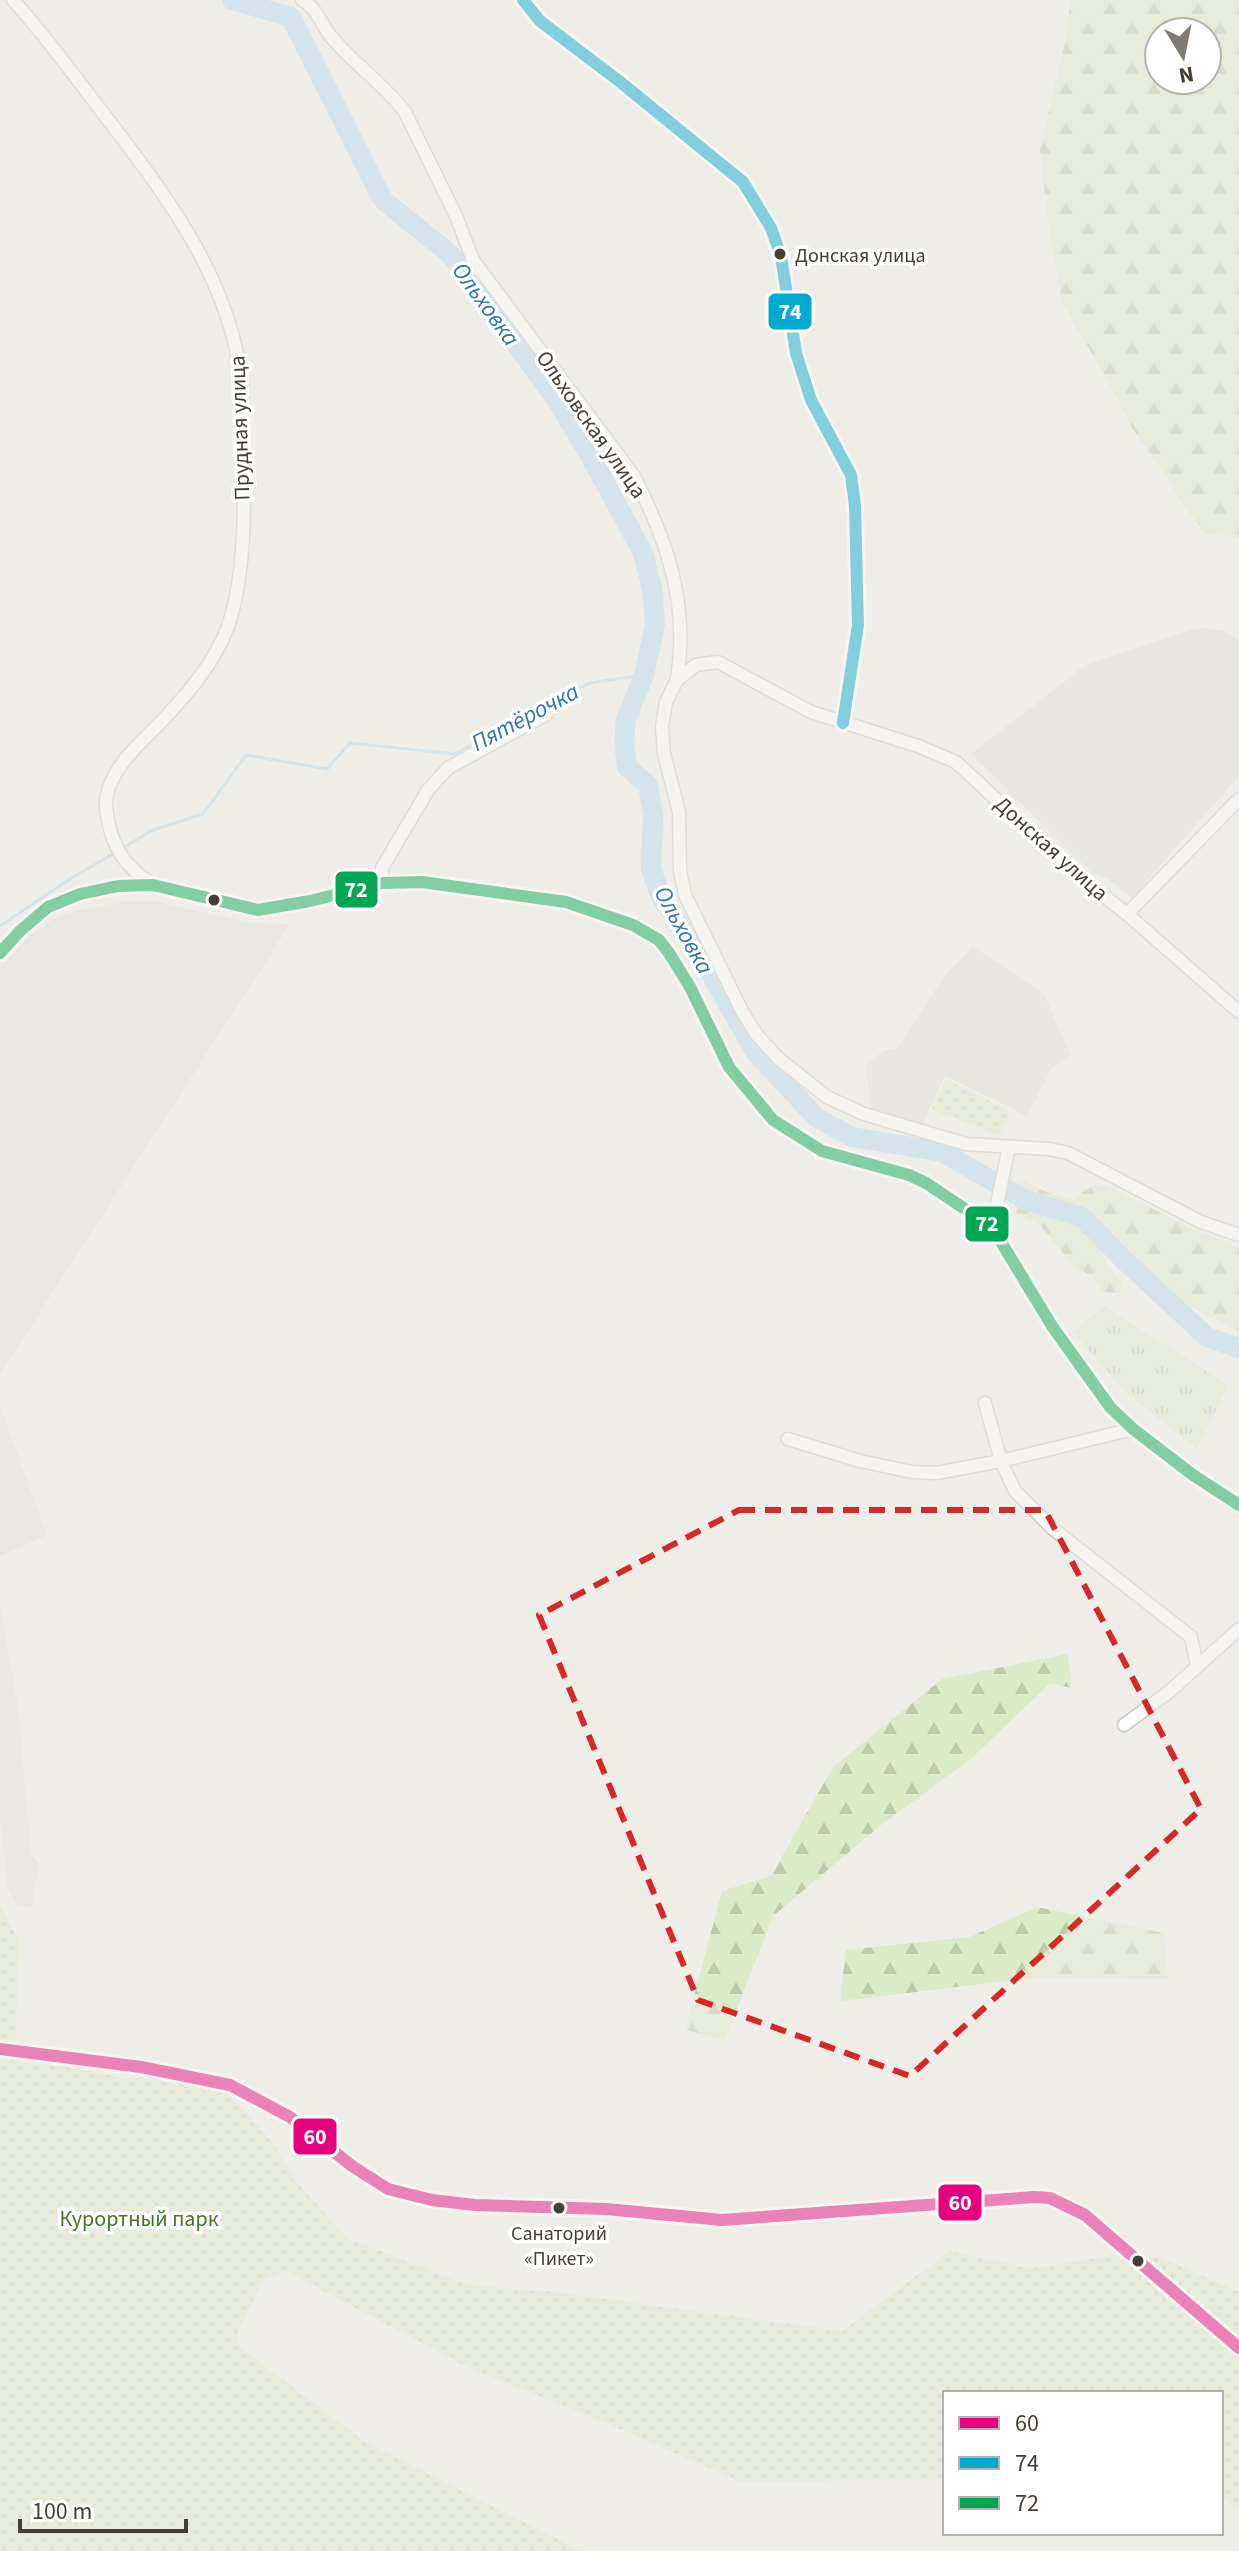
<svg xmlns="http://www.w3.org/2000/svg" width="1239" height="2551" viewBox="0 0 1239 2551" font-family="'Source Sans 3',sans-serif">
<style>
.residential{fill:#e3dfd5}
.industrial{fill:#e1ded9}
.grass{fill:url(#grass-tufts)}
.forest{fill:url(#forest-firs);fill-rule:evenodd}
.park{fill:url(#park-dots)}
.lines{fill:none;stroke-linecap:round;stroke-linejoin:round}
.stream{stroke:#b7d7ee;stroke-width:3}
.river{stroke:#b7d7ee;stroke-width:20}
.street-casing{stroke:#cbc9c3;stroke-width:15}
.street{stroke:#fcfcfc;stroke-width:12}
.bus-1-casing{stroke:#fff;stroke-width:18}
.bus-2-casing{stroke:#fff;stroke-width:18}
.bus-3-casing{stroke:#fff;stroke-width:18}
.bus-1{stroke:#e5007d;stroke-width:12}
.bus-2{stroke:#00a9ce;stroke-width:12}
.bus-3{stroke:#00a651;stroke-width:12}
.marked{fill:none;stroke:#d62828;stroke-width:6;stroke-dasharray:16 10;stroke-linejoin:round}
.bus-dot{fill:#443e34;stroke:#fff;stroke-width:3}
.labels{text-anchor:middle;stroke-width:7;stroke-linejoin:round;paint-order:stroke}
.bus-label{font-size:20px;fill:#443e34;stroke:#fff;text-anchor:start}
.street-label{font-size:22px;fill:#443e34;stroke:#fff}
.park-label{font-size:22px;fill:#437627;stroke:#fff}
.water-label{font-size:24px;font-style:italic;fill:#2d75b0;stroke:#fff}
.line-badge{stroke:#fff;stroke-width:3}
.badge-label{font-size:22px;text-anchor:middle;font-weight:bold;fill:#fff}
</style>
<defs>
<pattern id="grass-tufts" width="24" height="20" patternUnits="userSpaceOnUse" patternTransform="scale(2)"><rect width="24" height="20" fill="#dbeac7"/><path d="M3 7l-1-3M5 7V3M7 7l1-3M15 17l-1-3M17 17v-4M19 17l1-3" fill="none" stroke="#bdcaac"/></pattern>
<pattern id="forest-firs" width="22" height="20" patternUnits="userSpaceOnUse" patternTransform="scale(2)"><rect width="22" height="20" fill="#dbeac7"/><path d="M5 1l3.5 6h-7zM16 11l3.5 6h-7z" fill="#bdcaac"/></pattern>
<pattern id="park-dots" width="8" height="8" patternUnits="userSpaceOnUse" patternTransform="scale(2)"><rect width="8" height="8" fill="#dbeac7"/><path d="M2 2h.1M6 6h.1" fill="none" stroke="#bdcaac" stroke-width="1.8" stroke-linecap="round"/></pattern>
</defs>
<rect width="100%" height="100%" fill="#eeede8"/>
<g class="residential">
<polygon points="152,901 251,923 290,924 0,1374 0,968 26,939 53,919 68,913 122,902"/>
<polygon points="0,1407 47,1535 0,1556"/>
<polygon points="0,1603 18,1708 31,1855 40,1865 34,1885 32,1908 16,1904 8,1889 0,1816"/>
</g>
<g class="industrial">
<polygon points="1207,628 1224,631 1239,640 1239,776 1132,898 1109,879 1093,874 971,754 1087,664 1191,630"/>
<polygon points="973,947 1043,992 1071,1055 1052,1068 1027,1116 945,1076 922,1125 871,1111 866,1065 883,1051 897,1048 946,973"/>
</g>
<polygon class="grass" points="1104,1306 1228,1385 1197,1449 1126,1393 1073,1332"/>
<g class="forest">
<path d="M1070,0h169v538l-34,-5 -22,-29 -19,-31 -32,-45 -25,-49 -45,-76 -15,-90 -7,-65 27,-114zM1207,32v48h-48v-48z"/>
<path d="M1024,1181l25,12 25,7c10,-11 17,-15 32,-15l88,45 45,17v85l-63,-33 -84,-83 -74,-26z"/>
<path d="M1014,1206c25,0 71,19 85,40 4,6 5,13 8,18 5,7 11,14 16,21l-4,8 -16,-1 -10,-15 -20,-12 -33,-40 -22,-11z"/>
<polygon points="1068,1654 1071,1688 1050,1683 973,1757 881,1825 773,1916 725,2040 685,2030 722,1891 771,1876 833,1767 942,1679"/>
<polygon points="1037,1907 1164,1933 1168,1979 1041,1977 840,2001 846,1950 970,1937"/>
</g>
<g class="park">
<polygon points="946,1079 1010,1111 999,1135 932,1110"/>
<polygon points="0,1906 19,1940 15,2056 124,2078 169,2078 229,2095 270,2139 298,2184 348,2239 468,2285 553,2292 842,2331 950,2251 1031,2269 1114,2255 1160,2257 1239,2292 1239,2510 1221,2497 1221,2393 945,2393 945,2479 741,2482 602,2421 467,2367 286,2271 263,2280 236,2335 239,2347 364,2441 581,2551 0,2551"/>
</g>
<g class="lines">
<g class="stream">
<polyline points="121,849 153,830 203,814 246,755 327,769 350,743 455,754 521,717 590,683 644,675"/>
<polyline points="0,926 73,877 115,853"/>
</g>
<polyline class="river" points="232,0 291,17 383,200 450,254 556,399 592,459 643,553 652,588 655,624 644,675 626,719 624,742 627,767 648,785 653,815 651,868 660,895 711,974 756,1053 817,1118 852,1137 942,1152 1026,1200 1082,1217 1125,1261 1207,1337 1239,1348"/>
<defs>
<g id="street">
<path d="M13,0c29,32 54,66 80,100 64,84 134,169 148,277 1,73 11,181 -13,249 -13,37 -43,71 -70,99 -20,20 -47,43 -52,74 -1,10 2,21 4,30 7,27 21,41 43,56"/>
<path d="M302,0c13,6 19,23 27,34 23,29 54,49 76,78l51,104 17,44 161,216c34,67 55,128 43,204"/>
<polyline points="523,0 540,21 619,81 743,182 771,228 781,256 796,353 811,400 851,475 855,506 858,625 843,723"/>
<polyline points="382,883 382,868 428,790 448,768 547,714"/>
<polyline points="1127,914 1239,799"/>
<polyline points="0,953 20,931 48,907 80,894 118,886 153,885 258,910 310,901 382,883 422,882 566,902 633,925 659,940 669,953 690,987 729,1067 773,1120 822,1151 909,1175 926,1183 992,1227 1052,1326 1110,1407 1133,1429 1193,1475 1239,1505"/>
<polyline points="1239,1012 1127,914 1081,878 956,762 918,746 811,712 718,662 696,665 677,680 666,702 662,726 664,754 679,812 680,871 685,895 743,1013 757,1035 779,1059 827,1097 864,1114 966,1144 1049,1149 1068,1153 1201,1222 1239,1235"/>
<polyline points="992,1227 1009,1147"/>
<polyline points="985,1403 1001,1461 1015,1491 1052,1528 1191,1637 1197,1666"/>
<polyline points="788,1439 860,1461 912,1472 936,1473 1001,1461 1133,1429"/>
<polyline points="1124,1725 1170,1691 1239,1629"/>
<polyline points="0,2049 141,2067 230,2085 290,2117 352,2166 388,2189 432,2200 475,2205 606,2209 722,2220 1034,2197 1050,2198 1085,2215 1239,2348"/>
</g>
</defs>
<use href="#street" class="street-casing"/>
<use href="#street" class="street"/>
<defs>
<polyline id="bus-1" points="0,2049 141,2067 230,2085 290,2117 352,2166 388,2189 432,2200 475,2205 606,2209 722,2220 1034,2197 1050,2198 1085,2215 1239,2348"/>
<polyline id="bus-2" points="523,0 540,21 619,81 743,182 771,228 781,256 796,353 811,400 851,475 855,506 858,625 843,723"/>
<polyline id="bus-3" points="0,953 20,931 48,907 80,894 118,886 153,885 258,910 310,901 382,883 422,882 566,902 633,925 659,940 669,953 690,987 729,1067 773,1120 822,1151 909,1175 926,1183 992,1227 1052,1326 1110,1407 1133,1429 1193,1475 1239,1505"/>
</defs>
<use href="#bus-1" class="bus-1-casing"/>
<use href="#bus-2" class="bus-2-casing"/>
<use href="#bus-3" class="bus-3-casing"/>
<use href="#bus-1" class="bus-1"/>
<use href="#bus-2" class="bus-2"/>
<use href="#bus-3" class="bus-3"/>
</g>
<path d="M0 0H1239V2551H0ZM739,1510h306l156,299 -291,267 -212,-76 -159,-385z" fill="#eeede8" fill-opacity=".55" fill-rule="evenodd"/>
<path class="marked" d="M739,1510h306l156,299 -291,267 -212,-76 -159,-385z"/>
<g class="bus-dot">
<circle cx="780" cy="254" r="7"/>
<circle cx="214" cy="900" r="7"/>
<circle cx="559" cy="2208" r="7"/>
<circle cx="1138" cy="2261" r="7"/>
</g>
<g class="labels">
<g class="bus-label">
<text x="795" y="262">Донская улица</text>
<text x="559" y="2240" text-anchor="middle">Санаторий<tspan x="559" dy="25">«Пикет»</tspan></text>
</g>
<g class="street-label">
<text transform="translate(592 424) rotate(55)" y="8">Ольховская улица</text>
<text transform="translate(239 428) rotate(-92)" y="8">Прудная улица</text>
<text transform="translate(1052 848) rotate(42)" y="8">Донская улица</text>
</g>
<g class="park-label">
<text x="139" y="2226">Курортный парк</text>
</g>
<g class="water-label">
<text transform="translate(486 304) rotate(54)" y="8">Ольховка</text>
<text transform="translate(525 717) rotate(-28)" y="8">Пятёрочка</text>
<text transform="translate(684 930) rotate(61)" y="8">Ольховка</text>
</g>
</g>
<g class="line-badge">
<rect x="767" y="292" width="46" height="39" rx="8" fill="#00a9ce"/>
<rect x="334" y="870" width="45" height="39" rx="8" fill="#00a651"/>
<rect x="964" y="1205" width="46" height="38" rx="8" fill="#00a651"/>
<rect x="292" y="2117" width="46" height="39" rx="8" fill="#e5007d"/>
<rect x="937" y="2183" width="46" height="39" rx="8" fill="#e5007d"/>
</g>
<g class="badge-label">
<text x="790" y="319">74</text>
<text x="356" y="897">72</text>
<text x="987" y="1231">72</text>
<text x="315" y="2144">60</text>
<text x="960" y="2210">60</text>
</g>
<rect x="943" y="2391" width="280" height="144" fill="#ffffff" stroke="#b4b2ae" stroke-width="2"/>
<rect x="959" y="2417" width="40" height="12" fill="#e5007d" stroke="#b4b2ae" stroke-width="2"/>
<text x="1015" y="2431" font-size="24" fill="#443e34">60</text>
<rect x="959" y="2457" width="40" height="12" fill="#00a9ce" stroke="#b4b2ae" stroke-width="2"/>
<text x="1015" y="2471" font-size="24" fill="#443e34">74</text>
<rect x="959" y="2497" width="40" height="12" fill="#00a651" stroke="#b4b2ae" stroke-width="2"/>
<text x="1015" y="2511" font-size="24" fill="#443e34">72</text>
<g transform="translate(1183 56) rotate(170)"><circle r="38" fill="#ffffff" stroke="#b4b2ae" stroke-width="2"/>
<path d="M0-6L14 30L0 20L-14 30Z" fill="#807b73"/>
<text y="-12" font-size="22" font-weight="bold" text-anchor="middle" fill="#443e34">N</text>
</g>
<path d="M20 2519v12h166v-12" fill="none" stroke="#443e34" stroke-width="4"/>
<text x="32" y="2519" font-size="24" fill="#443e34" stroke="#ffffff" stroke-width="6" paint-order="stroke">100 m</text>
</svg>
